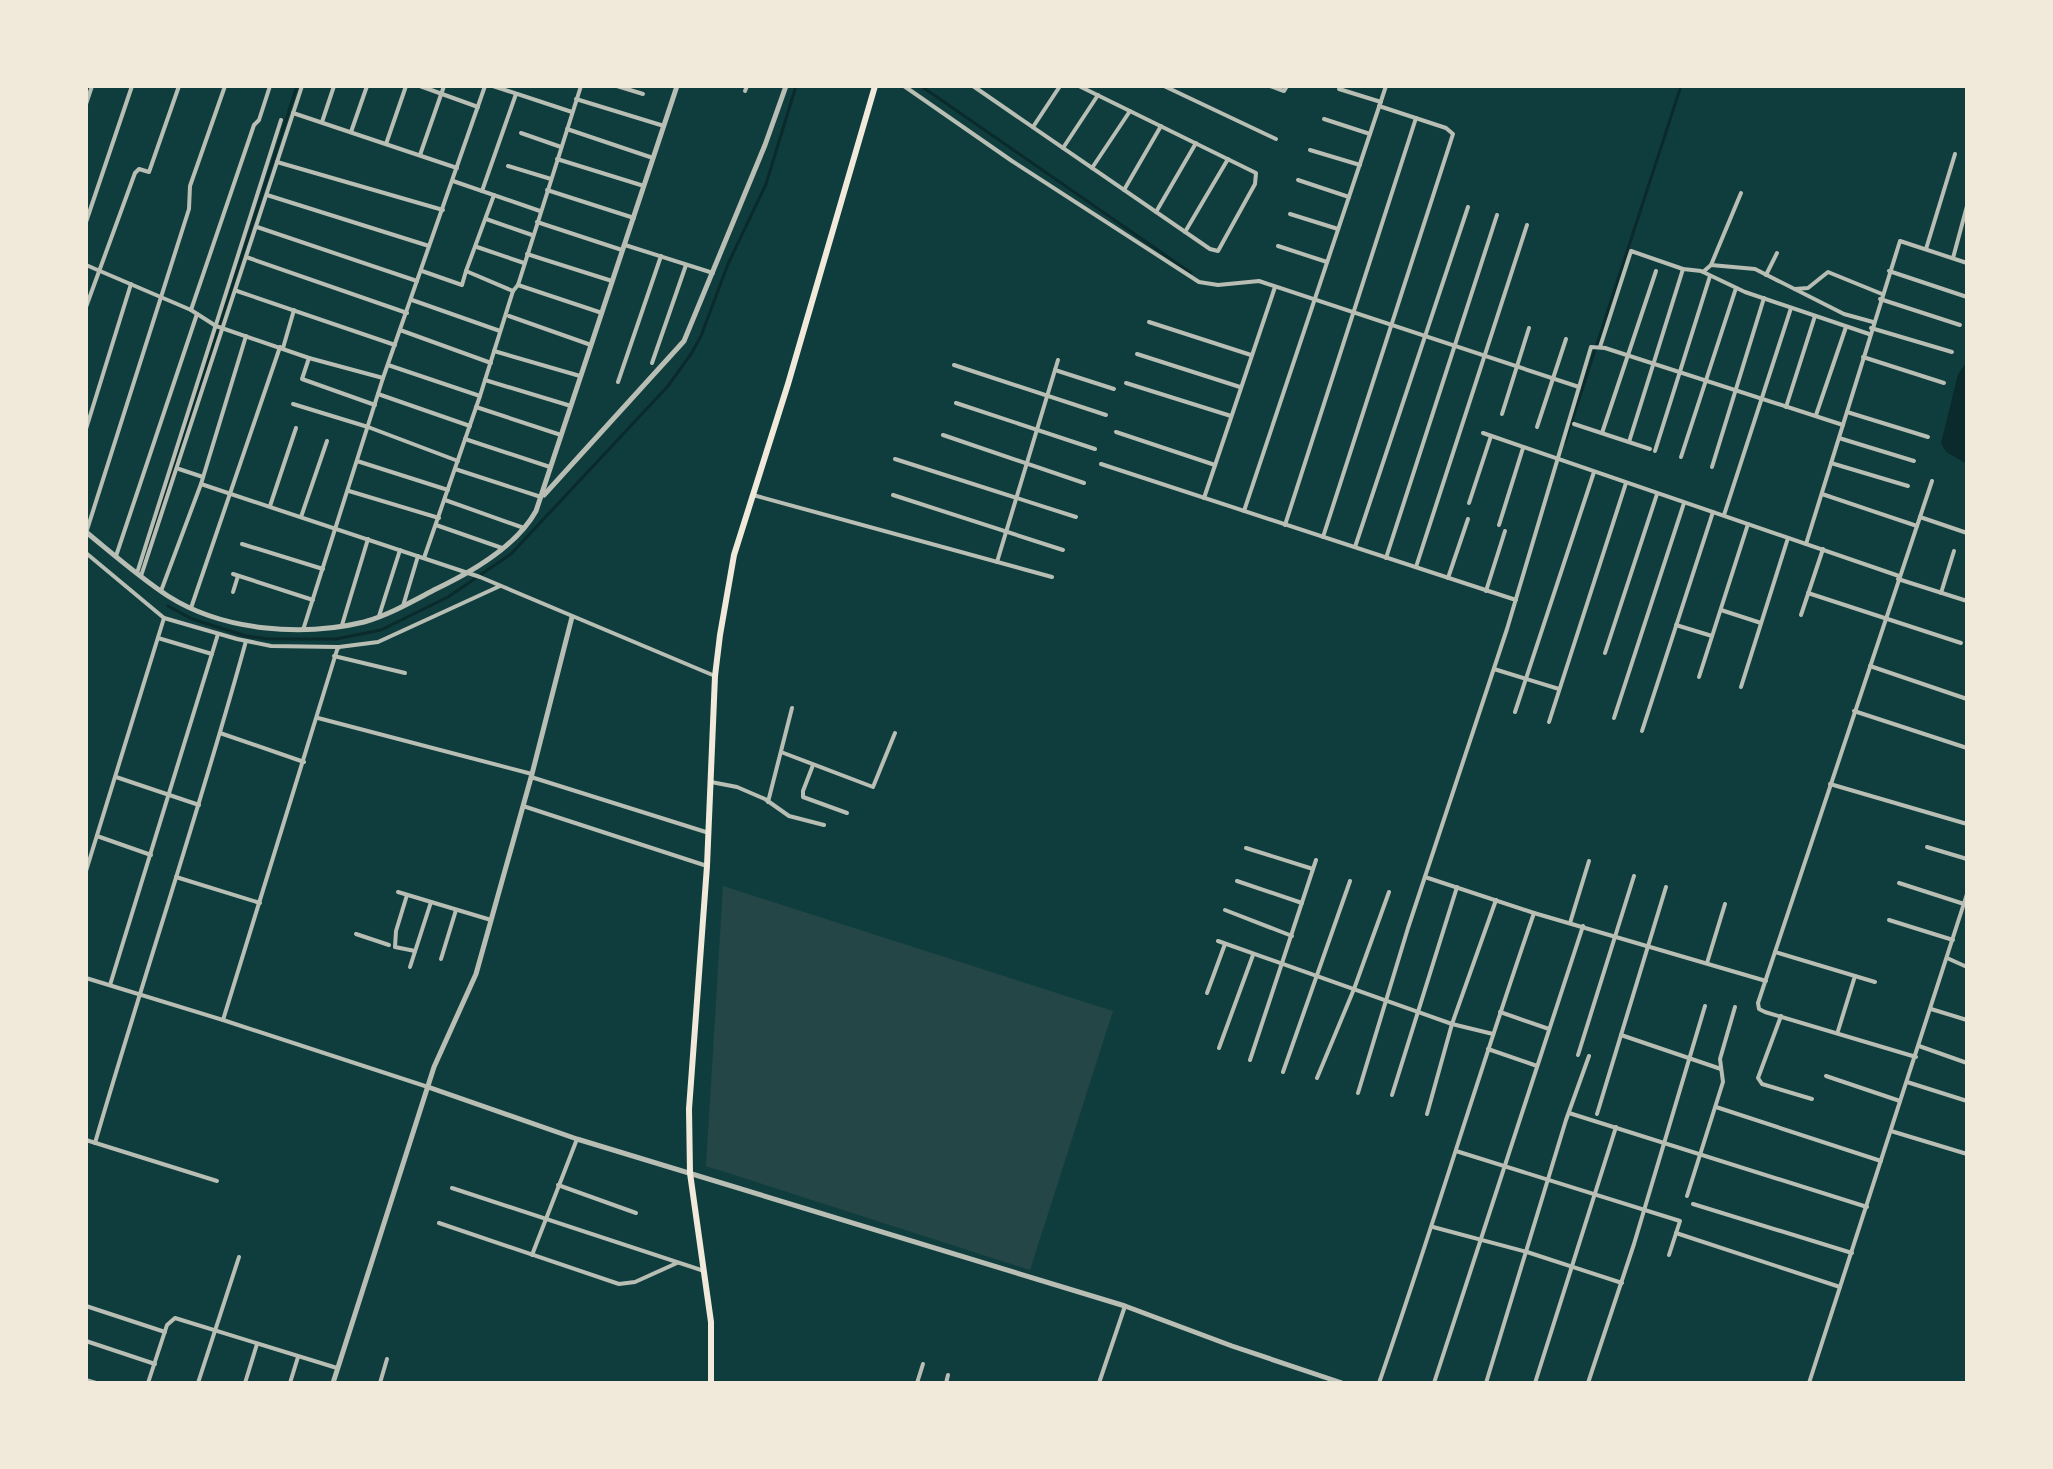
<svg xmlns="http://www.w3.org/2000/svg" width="2053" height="1469" viewBox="0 0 2053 1469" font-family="Overpass,sans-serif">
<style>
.green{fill:#244646}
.water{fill:#0a2a2b}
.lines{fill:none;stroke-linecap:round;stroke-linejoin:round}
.stream{stroke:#0a2a2b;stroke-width:3}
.minor{stroke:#b8beb3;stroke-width:4}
.tertiary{stroke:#b8beb3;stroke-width:5}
.secondary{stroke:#f1e9da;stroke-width:6}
</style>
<rect width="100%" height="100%" fill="#0f3d3e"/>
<polygon class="green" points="723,886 1113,1011 1030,1270 706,1166"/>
<polygon class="water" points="1967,361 1967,464 1946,452 1941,443 1958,374"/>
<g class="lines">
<g class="stream">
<polyline points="921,86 1191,273"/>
<polyline points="1565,442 1681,86"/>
<polyline points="148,546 297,86"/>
<polyline points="168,606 192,619 246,636 268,639 336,639 381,630 448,597 511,554 668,386 691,354 701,336 728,264 766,184 796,86"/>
</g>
<g class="minor">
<polyline points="420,86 478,107"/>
<polyline points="493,86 572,112"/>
<polyline points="617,86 643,94"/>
<polyline points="904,86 1012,161 1199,282 1218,285 1259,281 1579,387"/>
<polyline points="973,86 1210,249 1218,251 1255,184 1256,173 1079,86"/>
<polyline points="1164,86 1276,139"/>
<polyline points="1270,86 1284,91 1287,86"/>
<polyline points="1339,89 1381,102"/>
<polyline points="745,91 747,86"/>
<polyline points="576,99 664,126"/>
<polyline points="86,104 92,86"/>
<polyline points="293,113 457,168"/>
<polyline points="1324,119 1370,134"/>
<polyline points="322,122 334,86"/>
<polyline points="1033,127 1060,86"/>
<polyline points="567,129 653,158"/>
<polyline points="351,132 367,86"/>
<polyline points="521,133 561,147"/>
<polyline points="386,144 406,86"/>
<polyline points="1063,148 1098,95"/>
<polyline points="1310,150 1360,165"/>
<polyline points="420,155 444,86"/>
<polyline points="557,159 644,186"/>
<polyline points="277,162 443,210"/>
<polyline points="508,166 551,179"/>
<polyline points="1092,168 1130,111"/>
<polyline points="1298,180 1349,197"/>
<polyline points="453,181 540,211"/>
<polyline points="547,190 634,218"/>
<polyline points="1124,190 1161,126"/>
<polyline points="482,191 516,94"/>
<polyline points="267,195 429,246"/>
<polyline points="1156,212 1196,143"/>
<polyline points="1290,214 1338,229"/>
<polyline points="486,219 532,235"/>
<polyline points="86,222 132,86"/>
<polyline points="537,222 622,250"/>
<polyline points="257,227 417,281"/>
<polyline points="1185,232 1228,159"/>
<polyline points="625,245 713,273"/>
<polyline points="1278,246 1327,262"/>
<polyline points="477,247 524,263"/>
<polyline points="1926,249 1955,154"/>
<polyline points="527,254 612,281"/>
<polyline points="246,257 407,313"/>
<polyline points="1953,258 1967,206"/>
<polyline points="86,265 191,310 216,326 309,358 383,378"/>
<polyline points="1711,265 1755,269 1844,314 1873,322"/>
<polyline points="422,271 462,285 466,271 513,291"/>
<polyline points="466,271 494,195"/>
<polyline points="1889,271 1967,297"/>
<polyline points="1703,272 1711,265 1741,193"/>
<polyline points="1766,275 1777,253"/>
<polyline points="518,285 602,313"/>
<polyline points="1795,289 1808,288 1828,272 1882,294"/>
<polyline points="237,291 395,345"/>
<polyline points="1880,299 1960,325"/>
<polyline points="412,300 500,331"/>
<polyline points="86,307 135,173 139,169 149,172 179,86"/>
<polyline points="191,310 254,125 259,120 270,86"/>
<polyline points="509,316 591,345"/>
<polyline points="1149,322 1251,355"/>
<polyline points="1871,328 1952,352"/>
<polyline points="400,330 491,363"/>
<polyline points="1600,347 1631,251 1683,269 1701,271 1745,292 1869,334"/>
<polyline points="283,348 294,310"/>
<polyline points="494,351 580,376"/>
<polyline points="1137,354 1240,387"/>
<polyline points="1863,357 1944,383"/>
<polyline points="309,358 302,379 375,405"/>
<polyline points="652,363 686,265"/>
<polyline points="388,365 480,396"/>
<polyline points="954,365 1106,415"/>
<polyline points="1055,370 1114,389"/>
<polyline points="485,380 571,406"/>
<polyline points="618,382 661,256"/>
<polyline points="1126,383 1231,416"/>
<polyline points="378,394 470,426"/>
<polyline points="956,403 1095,449"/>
<polyline points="293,404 368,427 458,461"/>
<polyline points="476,407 561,435"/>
<polyline points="1786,407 1815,316"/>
<polyline points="1847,412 1928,437"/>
<polyline points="1502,414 1529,328"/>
<polyline points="1816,415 1846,327"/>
<polyline points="1574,424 1650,449"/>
<polyline points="1537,427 1566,339"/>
<polyline points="86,429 131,284"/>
<polyline points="1116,432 1215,465"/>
<polyline points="1483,433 1899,576"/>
<polyline points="1602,433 1656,271"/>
<polyline points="943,435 1084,483"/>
<polyline points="1839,438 1914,461"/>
<polyline points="465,439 550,467"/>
<polyline points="1629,442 1683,269"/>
<polyline points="1655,451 1710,276"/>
<polyline points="1681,457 1736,288"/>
<polyline points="895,459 1076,517"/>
<polyline points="357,461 448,490"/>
<polyline points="1831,463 1908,486"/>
<polyline points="1101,464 1516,600"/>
<polyline points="1712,467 1764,298"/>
<polyline points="179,469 203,477"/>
<polyline points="455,469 541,497"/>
<polyline points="201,484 480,577 715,676"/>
<polyline points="349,491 439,518"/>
<polyline points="1822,494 1917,526"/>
<polyline points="753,495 1052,577"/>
<polyline points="893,495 1063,550"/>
<polyline points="1204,498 1275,287"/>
<polyline points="445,500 524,528"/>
<polyline points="1469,503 1491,436"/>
<polyline points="270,506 296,428"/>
<polyline points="1244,511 1386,86"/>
<polyline points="1724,515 1791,308"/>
<polyline points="301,517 327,441"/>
<polyline points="1920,517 1967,533"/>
<polyline points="436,525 502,548"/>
<polyline points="1285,525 1416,118"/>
<polyline points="1499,525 1523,448"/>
<polyline points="86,533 189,209 190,186 225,86"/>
<polyline points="1323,537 1453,134 1446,128 1379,106"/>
<polyline points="242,544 323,569"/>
<polyline points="1806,544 1900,241 1967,263"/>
<polyline points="1355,547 1468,207"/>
<polyline points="86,553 164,618 86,871"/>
<polyline points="116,556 197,314"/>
<polyline points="424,558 480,396 513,291 518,285 581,86"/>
<polyline points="1386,558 1497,215"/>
<polyline points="997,562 1058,360"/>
<polyline points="1416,567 1527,225"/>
<polyline points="137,573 281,120"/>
<polyline points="233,574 313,600"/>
<polyline points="141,576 302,86"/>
<polyline points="1448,578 1468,519"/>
<polyline points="1898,579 1967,601"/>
<polyline points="161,591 201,484 246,336"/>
<polyline points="1486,591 1505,531"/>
<polyline points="233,592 238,576"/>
<polyline points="1808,593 1961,643"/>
<polyline points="1941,593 1954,551"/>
<polyline points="403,606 418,556"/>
<polyline points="191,608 280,347"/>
<polyline points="1721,610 1761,623"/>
<polyline points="1801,615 1823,549"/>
<polyline points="379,616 400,550"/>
<polyline points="164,618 237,639 271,646 338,647"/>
<polyline points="342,625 368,539"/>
<polyline points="1676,625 1712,636"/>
<polyline points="303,630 383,378 485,86"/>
<polyline points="158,638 212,654"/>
<polyline points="1605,653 1657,494"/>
<polyline points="334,656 405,673"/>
<polyline points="1870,666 1967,699"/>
<polyline points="1494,669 1559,689"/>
<polyline points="1699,677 1748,524"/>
<polyline points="1741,687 1788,538"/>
<polyline points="1854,711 1967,748"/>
<polyline points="1515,712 1594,472"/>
<polyline points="318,718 532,774"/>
<polyline points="1614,718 1684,503"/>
<polyline points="1549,722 1626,483"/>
<polyline points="1642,731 1713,512"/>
<polyline points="220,733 304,762"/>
<polyline points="781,752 873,787 895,733"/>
<polyline points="813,765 803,791 803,797 847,813"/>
<polyline points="116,777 199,805"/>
<polyline points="531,777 709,833"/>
<polyline points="711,782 737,787 765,799 789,816 824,825"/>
<polyline points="1830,784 1967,824"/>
<polyline points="768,802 792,708"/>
<polyline points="523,806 707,866"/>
<polyline points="97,836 151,855"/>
<polyline points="1927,847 1967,859"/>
<polyline points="1246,848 1313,869"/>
<polyline points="176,877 260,903"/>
<polyline points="1425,877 1534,913 1766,981"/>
<polyline points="1237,881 1302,903"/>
<polyline points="1899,883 1964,904"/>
<polyline points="398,892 491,920"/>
<polyline points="407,895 396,931 395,947 415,951"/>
<polyline points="1225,910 1292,936"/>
<polyline points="1889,920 1953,940"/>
<polyline points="1570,923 1589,861"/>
<polyline points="356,934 389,945"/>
<polyline points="1218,941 1452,1024 1493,1034"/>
<polyline points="1775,952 1875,982"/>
<polyline points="1947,958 1967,967"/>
<polyline points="441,959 456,910"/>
<polyline points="1707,963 1725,904"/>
<polyline points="410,967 431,902"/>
<polyline points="86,978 223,1020 428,1087"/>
<polyline points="110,985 218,634"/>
<polyline points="1207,993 1225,944"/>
<polyline points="1931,1009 1967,1020"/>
<polyline points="1500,1012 1549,1029"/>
<polyline points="1781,1016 1758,1078 1762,1084 1812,1099"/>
<polyline points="223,1020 337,650 339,647 378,642 500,586"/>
<polyline points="1838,1031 1855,976"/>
<polyline points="1621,1035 1721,1069"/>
<polyline points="1919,1046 1967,1063"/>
<polyline points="1219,1048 1253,955"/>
<polyline points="1488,1049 1537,1066"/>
<polyline points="1578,1055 1634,876"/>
<polyline points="1916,1057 1765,1012 1759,1009 1758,1003 1932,481"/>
<polyline points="1250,1060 1316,860"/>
<polyline points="1283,1072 1350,881"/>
<polyline points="1826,1076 1900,1101"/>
<polyline points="1317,1078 1354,989 1389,892"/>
<polyline points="1907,1082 1967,1101"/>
<polyline points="1358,1093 1408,928 1507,629 1591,347 1605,348 1843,425"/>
<polyline points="1392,1095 1457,887"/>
<polyline points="1716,1107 1881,1161"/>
<polyline points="1569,1113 1867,1207"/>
<polyline points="1427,1114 1452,1024 1496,900"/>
<polyline points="1597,1114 1666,887"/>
<polyline points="1891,1131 1967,1154"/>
<polyline points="86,1140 217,1181"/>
<path d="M95,1143c49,-168 105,-334 151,-502"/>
<polyline points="1456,1151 1680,1221 1669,1255"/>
<polyline points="558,1185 636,1213"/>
<polyline points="452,1188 704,1271"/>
<polyline points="1687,1196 1723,1082 1720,1059 1735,1007"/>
<polyline points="1693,1204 1852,1253"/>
<polyline points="439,1223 619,1284 635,1282 677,1263"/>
<polyline points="1433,1227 1527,1252 1622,1283"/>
<polyline points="1676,1233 1840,1287"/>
<polyline points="532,1255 577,1139"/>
<polyline points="86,1306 165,1332"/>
<polyline points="86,1341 155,1364"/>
<polyline points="86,1380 96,1383"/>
<polyline points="148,1383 167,1325 175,1318 337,1368"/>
<polyline points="198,1383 239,1257"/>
<polyline points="245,1383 257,1344"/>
<polyline points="290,1383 298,1357"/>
<polyline points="380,1383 387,1359"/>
<polyline points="917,1383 923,1364"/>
<polyline points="946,1383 948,1375"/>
<polyline points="1099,1383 1125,1306"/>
<path d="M1379,1383c54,-156 101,-314 155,-470"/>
<polyline points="1434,1383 1583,926"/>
<polyline points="1486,1383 1566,1120 1589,1056"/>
<polyline points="1535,1383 1616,1127"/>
<polyline points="1588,1383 1634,1244 1705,1006"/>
<polyline points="1809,1383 1967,894"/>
</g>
<g class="tertiary">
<polyline points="544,495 684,341 765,145 786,86"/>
<path d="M86,532c27,22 53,45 82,64 55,35 134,41 196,26 25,-7 49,-21 72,-33 36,-17 80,-42 100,-78l141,-425"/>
<polyline points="428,1087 577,1139 1125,1306 1232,1346 1342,1383"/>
<polyline points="333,1383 434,1067 476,974 532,774 572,617"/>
</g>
<polyline class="secondary" points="711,1383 711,1322 690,1173 689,1109 707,866 715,676 720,635 734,555 788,384 875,86"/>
</g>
<rect width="2053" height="1469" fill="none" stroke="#f1e9da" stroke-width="176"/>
</svg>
